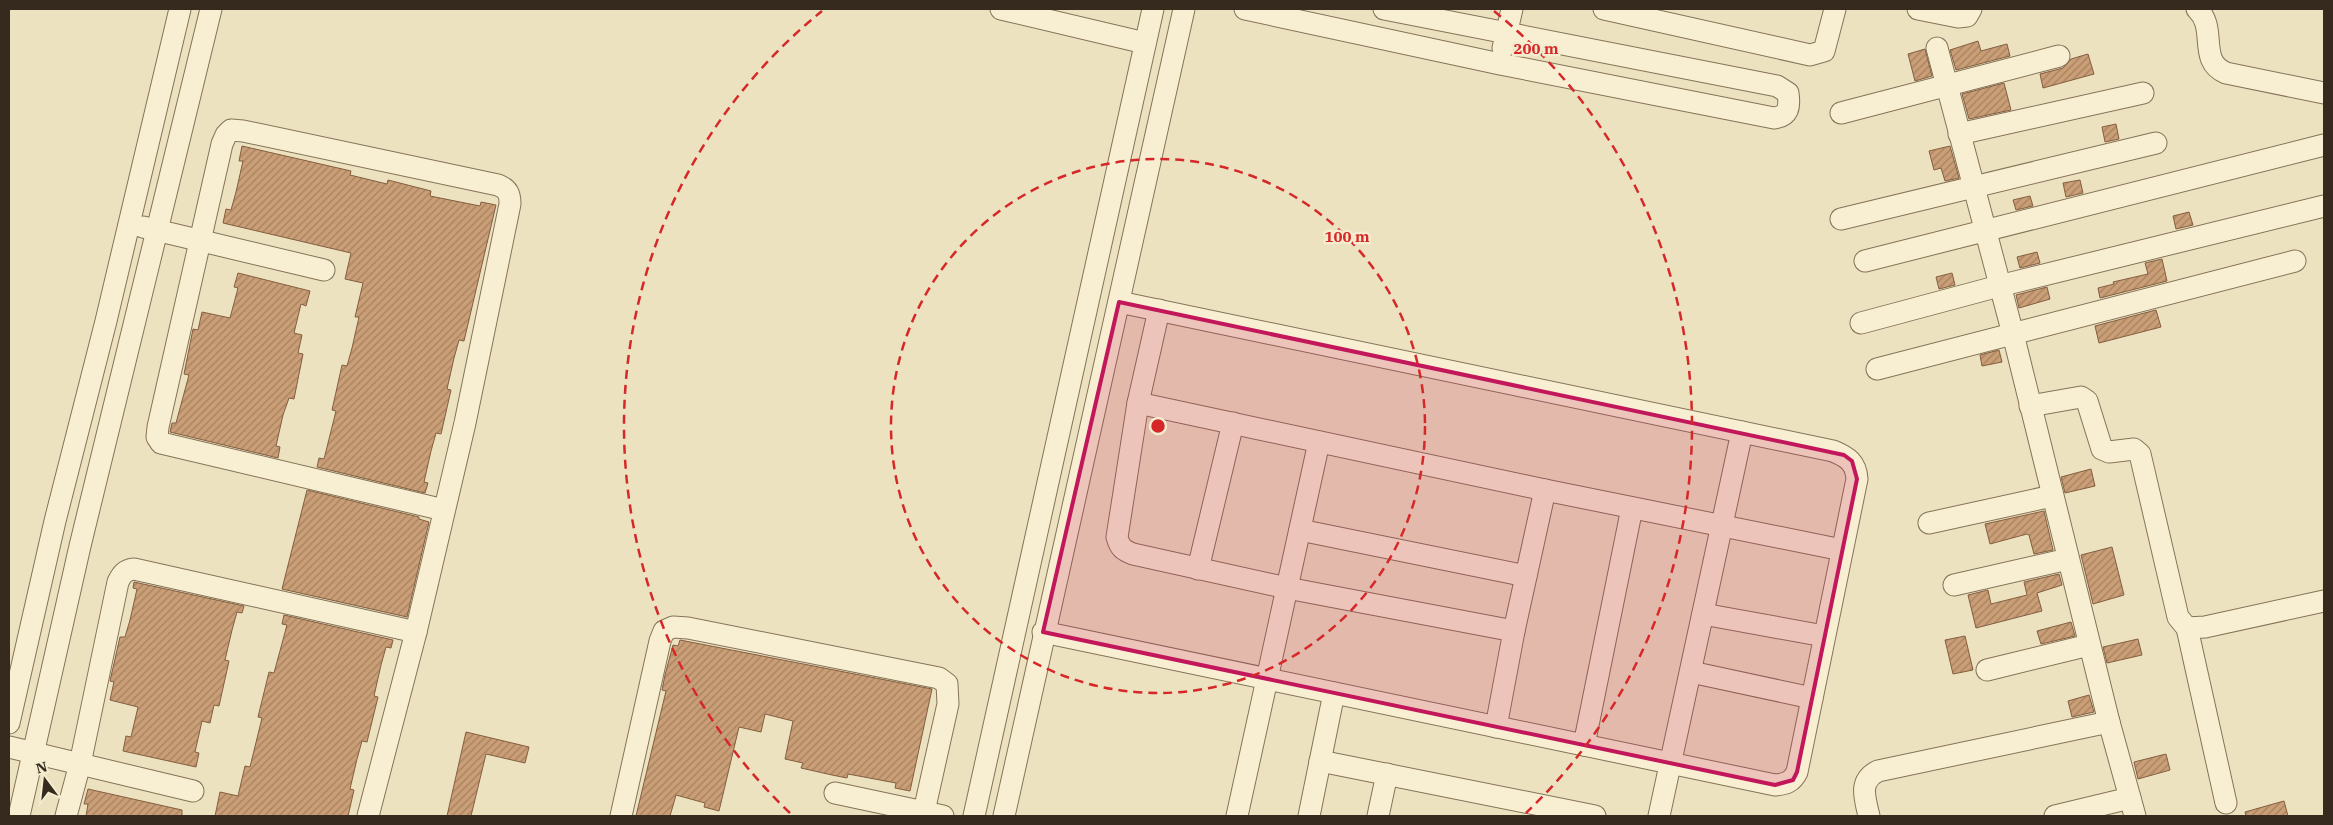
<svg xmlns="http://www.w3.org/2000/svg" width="2333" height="825" viewBox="0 0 2333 825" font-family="'IBM Plex Serif',serif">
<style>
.building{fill:url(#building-hatch);stroke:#835e3f}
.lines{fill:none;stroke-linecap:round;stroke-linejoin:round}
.minor-casing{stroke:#857358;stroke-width:23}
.minor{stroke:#f8efd3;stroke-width:21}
.marked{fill:#c2185b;fill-opacity:0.2;stroke:#c2185b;stroke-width:4;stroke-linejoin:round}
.ring{fill:none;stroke:#d62828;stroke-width:2.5;stroke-dasharray:9 6}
.centre{fill:#d62828;stroke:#f4eccf;stroke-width:2.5}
.ring-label{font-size:15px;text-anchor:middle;font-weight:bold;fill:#d62828;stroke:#f4eccf;stroke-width:5;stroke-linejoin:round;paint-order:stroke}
</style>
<defs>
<pattern id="building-hatch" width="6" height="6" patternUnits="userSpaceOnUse" patternTransform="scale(1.25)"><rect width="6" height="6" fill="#ca9e76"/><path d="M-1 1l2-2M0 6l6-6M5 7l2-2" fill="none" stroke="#a58160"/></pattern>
</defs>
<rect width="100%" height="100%" fill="#ece2c0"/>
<g class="building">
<polygon points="1978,41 1981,51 2007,44 2010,56 1956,70 1950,50"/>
<polygon points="1925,49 1932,76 1915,81 1908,54"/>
<polygon points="2088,54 2094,74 2043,88 2040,74 2063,68 2071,59"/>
<polygon points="2004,83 2011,110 1969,119 1962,94"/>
<polygon points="2116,124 2119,139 2105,142 2102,127"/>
<polygon points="242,146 351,171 350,175 387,184 388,180 431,191 430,196 480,206 481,202 496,205 464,341 459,340 454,358 447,389 451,390 441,434 436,433 431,451 424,482 428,483 425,493 317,467 319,458 324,459 336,411 332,410 342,365 347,366 352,348 359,317 355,317 363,283 345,279 351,253 223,223 226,209 231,210 236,192 243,161 239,161"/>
<polygon points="1950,146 1959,178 1945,181 1941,168 1934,170 1929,151"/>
<polygon points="2080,180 2083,193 2066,197 2063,183"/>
<polygon points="2030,196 2033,206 2016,210 2013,200"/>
<polygon points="2189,212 2193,225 2176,229 2173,216"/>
<polygon points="2037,252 2040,263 2020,268 2017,257"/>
<polygon points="2162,259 2167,281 2100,298 2098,288 2114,284 2113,282 2148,274 2145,263"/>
<polygon points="238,273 310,291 306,306 301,304 294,333 302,335 298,353 303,354 294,399 289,398 283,415 276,446 280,447 278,458 170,432 172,423 176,423 189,375 184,374 193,329 198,330 202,312 230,318 238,288 234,287"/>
<polygon points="1952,273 1955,285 1939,289 1936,277"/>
<polygon points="2047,287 2050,299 2019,308 2016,295"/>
<polygon points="2156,310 2161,327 2099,343 2095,326"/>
<polygon points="1999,350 2002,362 1982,366 1980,355"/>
<polygon points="2091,469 2095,486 2065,493 2061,477"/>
<polygon points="307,490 419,517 419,519 429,522 407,617 282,589"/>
<polygon points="2044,511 2053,550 2034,554 2029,535 2027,534 1990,544 1985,524"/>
<polygon points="2112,547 2124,595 2093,604 2081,555"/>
<polygon points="2059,574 2062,585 2037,593 2042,611 1976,628 1968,595 1988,590 1991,604 2027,595 2024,582"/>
<polygon points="134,582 244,606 242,613 237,612 232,630 225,660 229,661 219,706 214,705 210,723 202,721 195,752 199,753 196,767 123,751 126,736 131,737 138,707 110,700 114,682 110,681 120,637 125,637 130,620 137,589 133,588"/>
<polygon points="284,615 393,640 391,648 386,647 381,665 374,696 378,697 367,742 362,741 357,759 350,789 354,790 348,816 215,816 220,792 238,796 245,766 250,767 262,718 258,717 269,672 274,673 287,625 282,624"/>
<polygon points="2071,622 2075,636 2041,644 2037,631"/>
<polygon points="1965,636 1973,670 1953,674 1945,640"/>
<polygon points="2138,639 2142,655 2107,663 2103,647"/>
<polygon points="680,640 932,689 910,791 895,788 896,783 848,774 847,778 832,775 801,768 803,763 785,759 793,721 765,714 761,732 739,727 719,811 704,807 705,803 676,795 670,816 636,816 666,691 662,690 665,675 673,645 678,646"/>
<polygon points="2089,695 2094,712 2072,717 2068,701"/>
<polygon points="466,732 529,747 525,763 486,754 471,816 447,816"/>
<polygon points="2166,754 2170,770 2138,779 2134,762"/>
<polygon points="88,789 182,810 182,816 86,816 88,804 84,804"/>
<polygon points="2284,801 2288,816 2246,816 2245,812"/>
</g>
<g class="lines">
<defs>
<g id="minor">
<polyline points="1001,9 1145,43"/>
<path d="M1245,9l255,55 274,54c15,-2 16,-11 14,-25l-11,-7 -393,-77"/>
<polyline points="1604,9 1810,55 1824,51 1835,9"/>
<polyline points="1918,9 1958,17 1967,16 1971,9"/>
<path d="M2197,9c21,19 0,52 29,64l98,20"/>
<polyline points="1503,48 1512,9"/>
<polyline points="1937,48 2013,334 2109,722 2135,816"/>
<polyline points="1841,113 2059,56"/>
<polyline points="1959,134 2143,93"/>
<polyline points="1841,219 2156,143"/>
<polyline points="143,227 324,270"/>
<polyline points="1865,261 2324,145"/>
<path d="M1159,310l-21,93 -21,134c3,11 6,13 16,17l154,34 227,43"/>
<polyline points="1861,323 1999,286 2324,206"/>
<polyline points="1877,369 2295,261"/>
<polyline points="1138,403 1545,490 1842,550"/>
<polyline points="2030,406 2081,397 2087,401 2102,449 2109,452 2134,449 2140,454 2178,617 2187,628 2205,627 2324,601"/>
<polyline points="1929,523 2052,496"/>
<polyline points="1300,530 1526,576"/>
<polyline points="1198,569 1233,423"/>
<polyline points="1954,585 2068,559"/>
<polyline points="1703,614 1824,636"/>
<polyline points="2187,628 2226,803"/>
<path d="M1043,632l732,153c11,-1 17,-3 22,-13l60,-293c-1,-16 -9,-22 -24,-28l-714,-149"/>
<polyline points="1987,670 2089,645"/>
<polyline points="1691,672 1812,698"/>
<polyline points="9,723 55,521 106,321 180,9"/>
<polyline points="1496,727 1514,631 1545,490"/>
<polyline points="1584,745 1632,508"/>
<polyline points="9,747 193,791"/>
<polyline points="1320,761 1595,816"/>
<polyline points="835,793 943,816"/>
<polyline points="19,816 80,546 211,9"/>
<path d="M66,816l14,-52 38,-182c4,-8 7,-12 16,-13l282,63"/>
<path d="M368,816l48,-184 49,-209 45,-219c0,-10 -2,-15 -12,-19l-255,-54 -12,-1 -5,5 -4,9 -64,283 -1,10 4,6 283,67"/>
<polyline points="621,816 660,641 664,631 673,627 688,628 939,678 947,684 948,704 923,816"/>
<path d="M974,816c61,-269 117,-539 179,-807"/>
<polyline points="1004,816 1184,9"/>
<polyline points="1237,816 1319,442"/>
<polyline points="1309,816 1334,693"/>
<polyline points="1378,816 1387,774"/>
<polyline points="1659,816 1742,432"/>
<path d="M1869,816c-4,-18 -11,-35 9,-45l231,-49"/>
<polyline points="2055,816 2130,798"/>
</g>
</defs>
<use href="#minor" class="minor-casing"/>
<use href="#minor" class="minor"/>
</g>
<path class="marked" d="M1119,302l725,153 8,6 5,18 -60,293 -4,8 -18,5 -732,-153z"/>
<g class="ring">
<circle cx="1158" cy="426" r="267"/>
<path d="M790 813A534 534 0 0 1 822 11M1494 11A534 534 0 0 1 1526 813"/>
</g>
<circle cx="1158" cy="426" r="8" class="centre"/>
<g class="ring-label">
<text x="1536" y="54">200 m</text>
<text x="1347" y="242">100 m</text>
</g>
<rect width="2333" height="825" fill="none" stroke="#352a1d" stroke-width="20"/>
<g transform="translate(45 780) rotate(345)" stroke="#f4eccf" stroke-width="4" paint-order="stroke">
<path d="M0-4L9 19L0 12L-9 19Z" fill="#352a1d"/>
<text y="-8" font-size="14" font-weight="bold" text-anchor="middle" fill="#352a1d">N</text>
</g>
</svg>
